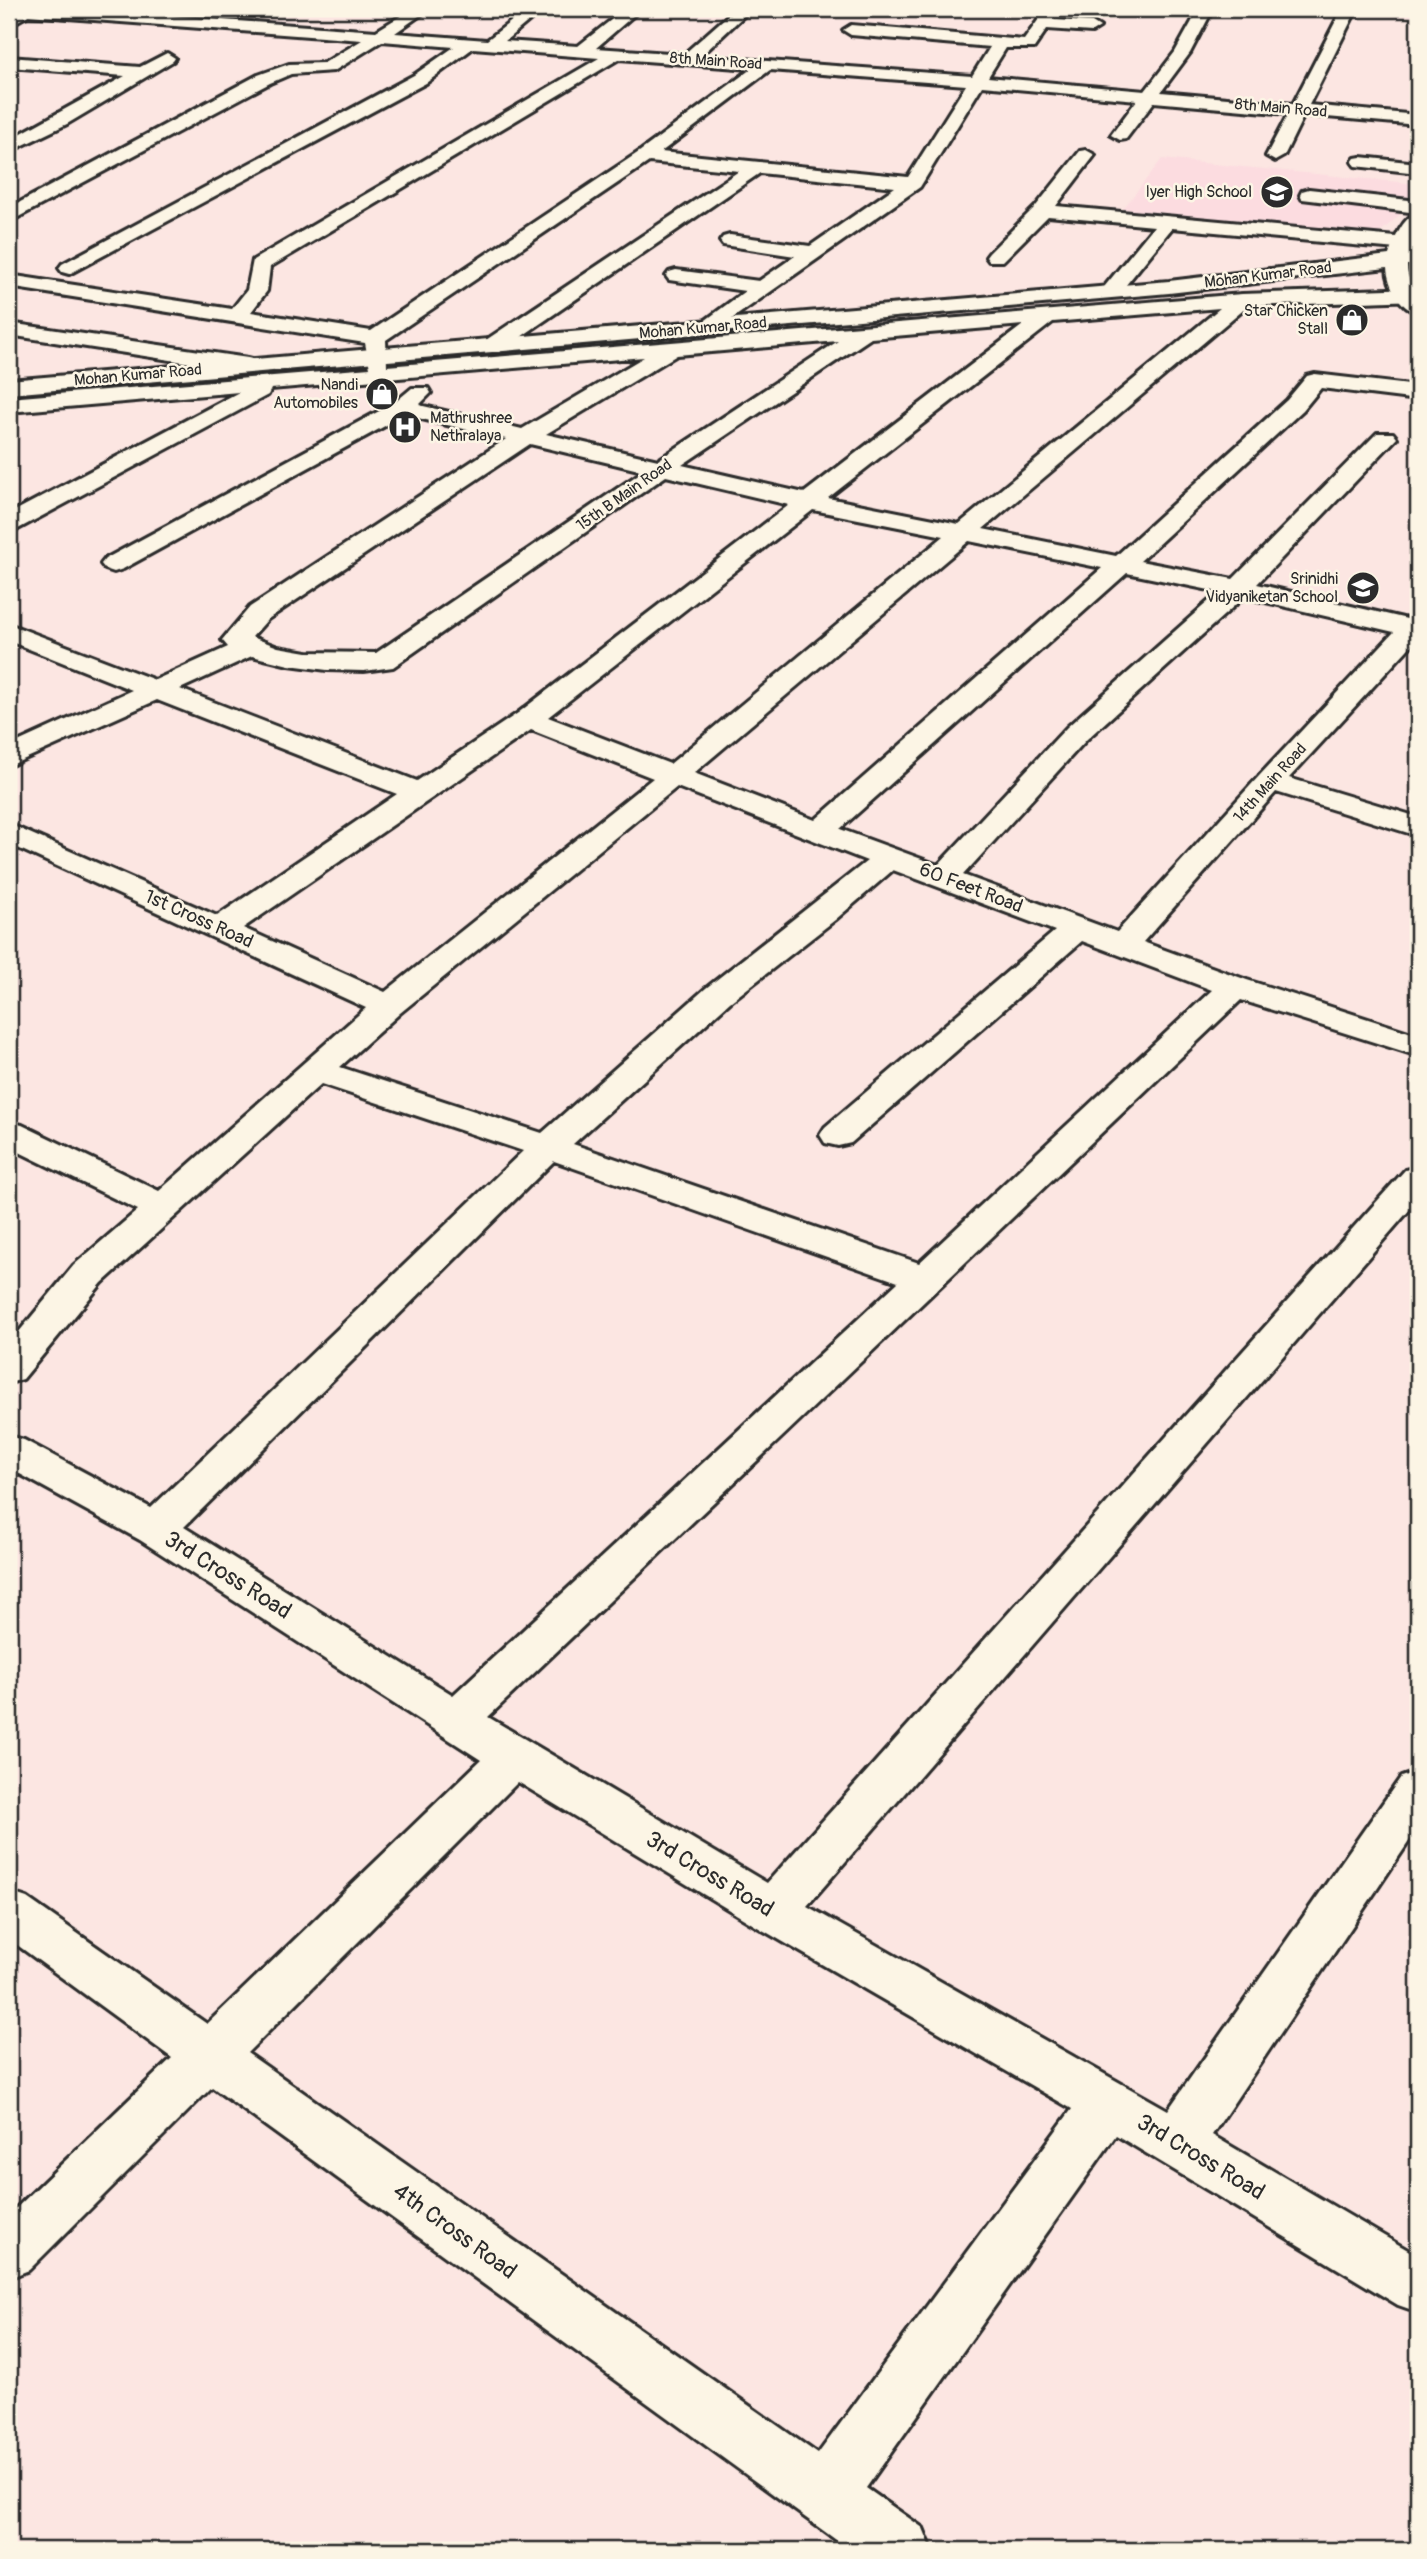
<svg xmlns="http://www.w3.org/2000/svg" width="1427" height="2559" font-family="Pangolin,sans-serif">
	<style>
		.built { fill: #fcdce0 }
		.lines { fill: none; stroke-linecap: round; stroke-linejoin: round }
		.street-casing { stroke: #2b2b2b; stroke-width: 6 }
		.secondary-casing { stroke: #2b2b2b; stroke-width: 6 }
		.street { fill: #fcf5e5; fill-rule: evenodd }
		.secondary { fill: #fcf5e5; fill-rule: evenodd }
		.labels { text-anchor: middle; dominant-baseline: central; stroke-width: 5; stroke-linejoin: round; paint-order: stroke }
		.far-street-label { font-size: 16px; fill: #2b2b2b; stroke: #fcf5e5 }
		.far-poi-label { font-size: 16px; fill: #2b2b2b; stroke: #fcf5e5; text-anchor: end }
		.street-label { font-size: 19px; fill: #2b2b2b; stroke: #fcf5e5 }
		.near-street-label { font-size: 23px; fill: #2b2b2b; stroke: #fcf5e5 }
	</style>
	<rect width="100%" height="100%" fill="#fce6e2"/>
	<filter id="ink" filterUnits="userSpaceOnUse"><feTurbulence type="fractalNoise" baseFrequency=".0143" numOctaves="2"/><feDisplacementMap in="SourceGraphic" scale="14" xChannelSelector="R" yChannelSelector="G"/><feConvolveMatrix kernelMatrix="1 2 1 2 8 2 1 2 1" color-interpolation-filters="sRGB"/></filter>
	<g filter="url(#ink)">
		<path class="built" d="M 1162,159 L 1418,184 L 1418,199 L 1377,235 L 1123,209 Z"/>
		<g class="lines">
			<defs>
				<g id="street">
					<path d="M 9,9 L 72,9 L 376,31 L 412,9 L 429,9 L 395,33 L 487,40 L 527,9 L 543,9 L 505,41 L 578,46 L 625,9 L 641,9 L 596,48 L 684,54 L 735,9 L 751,9 L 701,56 L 972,76 L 990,47 L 851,35 L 843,30 L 851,25 L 1024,40 L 1046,9 L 1061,9 L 1054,20 L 1092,22 L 1100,27 L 1092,32 L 1047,29 L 1034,48 L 1006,48 L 988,77 L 1145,91 L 1175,52 L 1199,9 L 1213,9 L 1190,53 L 1161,92 L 1293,104 L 1342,9 L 1357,9 L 1309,105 L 1418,115 L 1418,125 L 1304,115 L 1284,156 L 1275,161 L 1266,156 L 1288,114 L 1154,102 L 1126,139 L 1120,140 L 1111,135 L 1137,100 L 982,86 L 920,187 L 713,332 L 699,332 L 695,328 L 745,291 L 669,280 L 666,276 L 669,272 L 676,270 L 759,281 L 795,256 L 723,245 L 720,241 L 723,237 L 730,235 L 810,246 L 895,187 L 760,173 L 499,352 L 483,352 L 480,347 L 483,342 L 739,171 L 649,162 L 386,340 L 387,366 L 1242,294 L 1418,288 L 1418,300 L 1247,306 L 983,529 L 1116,556 L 1287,400 L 1307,376 L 1315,374 L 1418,386 L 1418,400 L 1321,388 L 1303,410 L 1140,561 L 1233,579 L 1377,433 L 1393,433 L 1397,438 L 1257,584 L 1407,619 L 1418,615 L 1418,638 L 1289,778 L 1418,817 L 1418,836 L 1276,792 L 1143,942 L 1247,980 L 1418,1035 L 1418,1056 L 1241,1000 L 488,1717 L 767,1883 L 1405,1170 L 1418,1167 L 1418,1200 L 807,1906 L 1168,2110 L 1401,1777 L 1418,1771 L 1418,1828 L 1212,2135 L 1418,2256 L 1418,2312 L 1398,2305 L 1116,2135 L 866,2488 L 923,2528 L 932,2550 L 850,2550 L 212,2087 L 29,2270 L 9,2278 L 9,2215 L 172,2058 L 9,1939 L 9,1892 L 27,1898 L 207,2024 L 481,1760 L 140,1540 L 9,1468 L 9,1436 L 24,1440 L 151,1508 L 523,1151 L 321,1084 L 102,1283 L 23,1379 L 9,1383 L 9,1344 L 74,1265 L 138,1210 L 9,1147 L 9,1122 L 22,1125 L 159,1191 L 366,1008 L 9,844 L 9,824 L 217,916 L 397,794 L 157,700 L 9,766 L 9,746 L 132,690 L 9,641 L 9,624 L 155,680 L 228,647 L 222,640 L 250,607 L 506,439 L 405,415 L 123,569 L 114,572 L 105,569 L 101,564 L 105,559 L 394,403 L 412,388 L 428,388 L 431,393 L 419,405 L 522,429 L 644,357 L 271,389 L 268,395 L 18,529 L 9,531 L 9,514 L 239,392 L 9,412 L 9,398 L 370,368 L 365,343 L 9,287 L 9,275 L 232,309 L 247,290 L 253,260 L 599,58 L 473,48 L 426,83 L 69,274 L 62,272 L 59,268 L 62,264 L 414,75 L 454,47 L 382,41 L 334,71 L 291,74 L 270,83 L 9,222 L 9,208 L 258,75 L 289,64 L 324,63 L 362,40 L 14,14 L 9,12 ZM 619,59 L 751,69 L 639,152 L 371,331 L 251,312 L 267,291 L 270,267 ZM 770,70 L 966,85 L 908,177 L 661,152 ZM 1220,308 L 959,524 L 828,498 L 1053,322 ZM 1023,325 L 804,493 L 682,465 L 871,338 ZM 838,341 L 658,460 L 546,434 L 677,355 ZM 530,444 L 643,471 L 376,653 L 307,652 L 278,647 L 252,637 L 268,619 ZM 666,476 L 789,505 L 518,713 L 417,781 L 180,689 L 252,656 L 289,665 L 327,670 L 364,671 L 393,667 ZM 813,510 L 944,536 L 670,764 L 548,717 ZM 969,541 L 1102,568 L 815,820 L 694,773 ZM 1127,573 L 1219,592 L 1067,727 L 938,865 L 840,829 ZM 1244,597 L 1394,632 L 1260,775 L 1117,932 L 963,875 L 1087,739 ZM 531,730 L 653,778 L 385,992 L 243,928 ZM 677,787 L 867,861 L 706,988 L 542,1133 L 340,1067 L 400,1013 ZM 893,870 L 1055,931 L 825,1127 L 820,1135 L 825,1143 L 838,1146 L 851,1143 L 1082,941 L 1212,990 L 919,1263 L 573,1144 L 730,1002 L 835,920 ZM 554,1161 L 898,1282 L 453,1695 L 184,1527 ZM 518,1782 L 754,1925 L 1072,2109 L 818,2454 L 247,2053 Z"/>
					<path d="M 167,53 L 175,58 L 173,61 L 67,124 L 9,152 L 9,140 L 125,76 L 9,67 L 9,57 L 140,67 Z"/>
					<path d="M 1086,150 L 1095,155 L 1056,206 L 1418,239 L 1418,251 L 1172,228 L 1117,296 L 1103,296 L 1100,292 L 1154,226 L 1048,216 L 1003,261 L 989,261 L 986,257 L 989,253 L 1036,206 L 1080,151 Z"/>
					<path d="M 1361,157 L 1418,163 L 1418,173 L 1355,166 L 1352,162 L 1355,158 Z"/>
					<path d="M 1309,189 L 1418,201 L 1418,213 L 1302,199 L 1300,195 L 1302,191 Z"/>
					<path d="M 9,323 L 248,358 L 256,360 L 259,365 L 256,370 L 248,372 L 9,335 Z"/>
				</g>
				<g id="secondary">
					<path d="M 20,9 L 39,9 L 9,26 L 9,15 Z"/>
					<path d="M 1418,213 L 1418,233 L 1410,253 L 1418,252 L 1418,264 L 1407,265 C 1407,286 1419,291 1418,313 C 1400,309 1388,285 1387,268 L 1169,293 L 9,394 L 9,380 L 1169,281 L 1389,255 C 1394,241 1402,217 1418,213 Z"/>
				</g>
			</defs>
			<use href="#street" class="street-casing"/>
			<use href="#secondary" class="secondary-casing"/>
			<use href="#street" class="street"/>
			<use href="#secondary" class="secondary"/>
		</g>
	</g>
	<defs>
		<symbol id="school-disc" viewBox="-11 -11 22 22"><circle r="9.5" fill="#2b2b2b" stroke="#fcf5e5"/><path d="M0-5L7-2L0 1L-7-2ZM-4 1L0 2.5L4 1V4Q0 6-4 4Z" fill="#fff"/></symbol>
		<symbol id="shop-disc" viewBox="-11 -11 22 22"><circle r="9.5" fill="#2b2b2b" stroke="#fcf5e5"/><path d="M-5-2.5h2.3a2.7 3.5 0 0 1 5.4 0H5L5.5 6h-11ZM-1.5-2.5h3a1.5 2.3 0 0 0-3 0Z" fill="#fff"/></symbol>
		<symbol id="hospital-disc" viewBox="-11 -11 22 22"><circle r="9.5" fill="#2b2b2b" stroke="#fcf5e5"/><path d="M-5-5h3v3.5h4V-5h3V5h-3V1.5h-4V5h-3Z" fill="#fff"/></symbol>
	</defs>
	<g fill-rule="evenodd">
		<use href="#school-disc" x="1258" y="173" width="38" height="38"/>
		<use href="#shop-disc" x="1333" y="301" width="38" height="38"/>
		<use href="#shop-disc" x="363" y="375" width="38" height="38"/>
		<use href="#hospital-disc" x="386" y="408" width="38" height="38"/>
		<use href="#school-disc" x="1344" y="569" width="38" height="38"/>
	</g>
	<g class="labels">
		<g class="far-street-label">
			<text transform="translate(716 61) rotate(4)">8th Main Road</text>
			<text transform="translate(1281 108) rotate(5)">8th Main Road</text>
			<text transform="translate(1268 275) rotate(-7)">Mohan Kumar Road</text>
			<text transform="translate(703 328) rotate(-5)">Mohan Kumar Road</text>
			<text transform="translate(138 375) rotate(-5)">Mohan Kumar Road</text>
			<text transform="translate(624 495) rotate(-35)">15th B Main Road</text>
			<text transform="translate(1270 783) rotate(-48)">14th Main Road</text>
		</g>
		<g class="far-poi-label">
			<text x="1252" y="192">Iyer High School</text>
			<text x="1328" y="311">Star Chicken<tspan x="1328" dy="18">Stall</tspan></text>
			<text x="358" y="385">Nandi<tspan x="358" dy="18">Automobiles</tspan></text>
			<text x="430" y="418" text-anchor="start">Mathrushree<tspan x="430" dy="18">Nethralaya</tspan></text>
			<text x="1338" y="579">Srinidhi<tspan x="1338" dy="18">Vidyaniketan School</tspan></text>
		</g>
		<g class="street-label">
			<text transform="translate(971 888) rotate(21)">60 Feet Road</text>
			<text transform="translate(199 919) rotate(24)">1st Cross Road</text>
		</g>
		<g class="near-street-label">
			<text transform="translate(228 1575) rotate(32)">3rd Cross Road</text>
			<text transform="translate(710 1874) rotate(31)">3rd Cross Road</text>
			<text transform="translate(1201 2157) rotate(31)">3rd Cross Road</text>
			<text transform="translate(455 2231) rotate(36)">4th Cross Road</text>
		</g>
	</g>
	<rect width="1427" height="2559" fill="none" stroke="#fcf5e5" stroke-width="35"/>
	<rect x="18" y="18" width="1392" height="2524" fill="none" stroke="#2b2b2b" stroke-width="2.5" filter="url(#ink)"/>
</svg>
